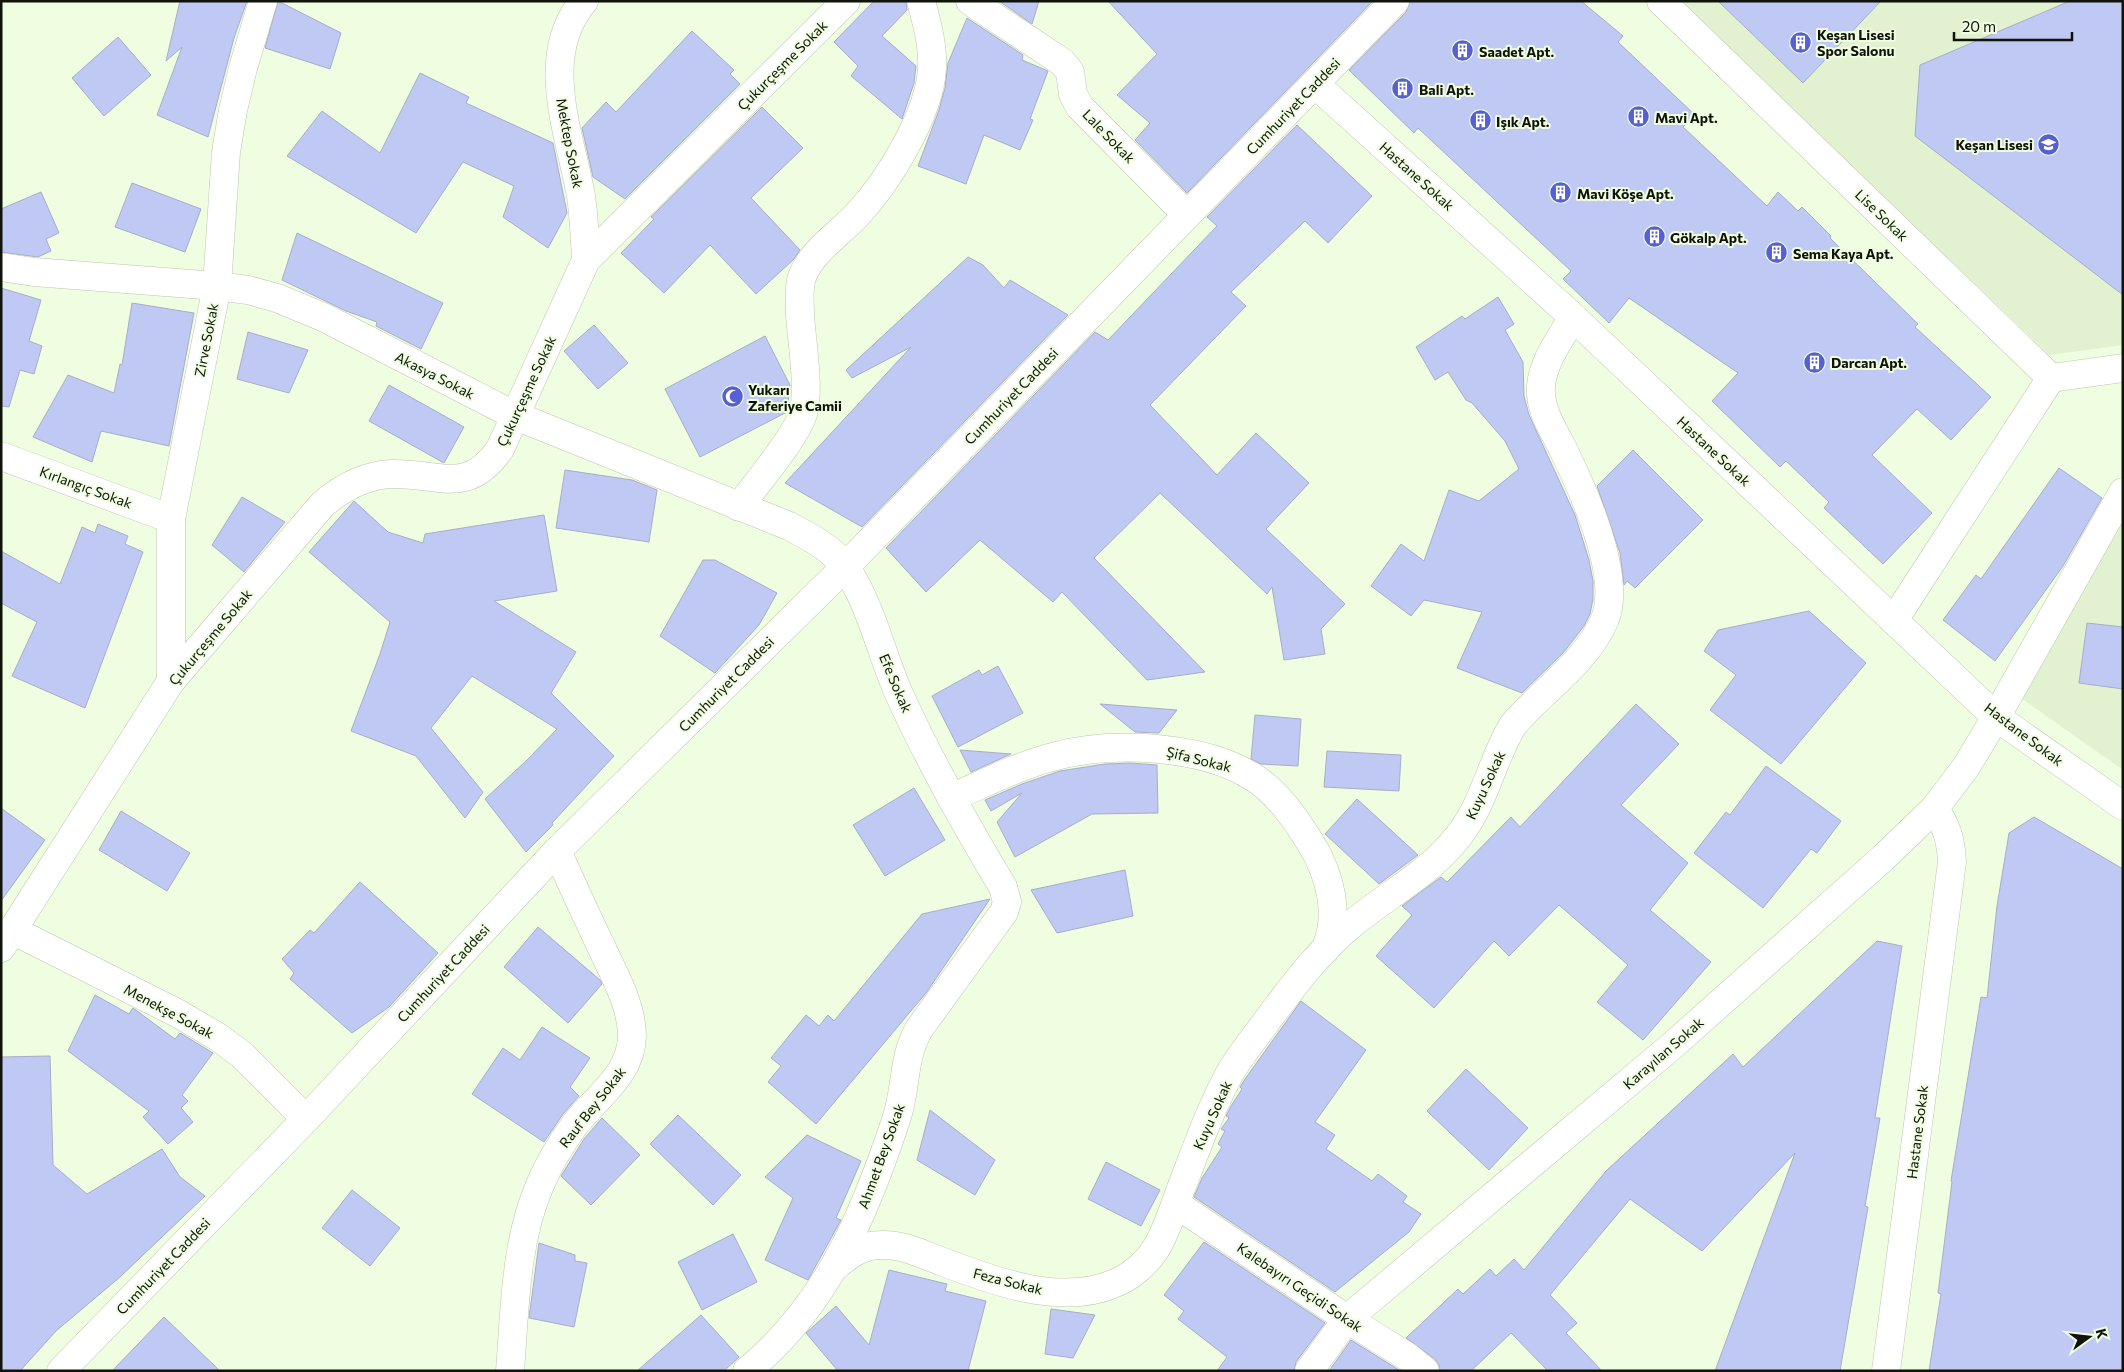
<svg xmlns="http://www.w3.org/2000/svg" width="2124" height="1372" font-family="Commissioner,sans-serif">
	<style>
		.built { fill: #e2f2d0 }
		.building { fill: #c0c9f3; stroke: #a7adc9 }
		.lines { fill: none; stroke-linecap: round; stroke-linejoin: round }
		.street-casing { stroke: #bbc8ad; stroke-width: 29 }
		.secondary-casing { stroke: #bbc8ad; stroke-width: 29 }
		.street { stroke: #fff; stroke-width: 28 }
		.secondary { stroke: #fff; stroke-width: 28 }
		.labels { text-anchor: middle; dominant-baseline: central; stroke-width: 4; stroke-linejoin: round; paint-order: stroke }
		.poi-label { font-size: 14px; font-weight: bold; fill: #0f130a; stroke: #effde1; text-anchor: start }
		.street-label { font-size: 14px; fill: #0f130a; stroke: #effde1 }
	</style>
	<rect width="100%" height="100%" fill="#effde1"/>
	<g class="built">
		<path d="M 1680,1 L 2123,1 L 2123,345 L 2049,355 Z"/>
		<path d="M 2123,518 L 2123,770 L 2021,698 Z"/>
	</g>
	<g class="building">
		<path d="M 180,1 L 247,1 L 234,38 L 208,137 L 157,115 L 182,47 L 166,61 Z"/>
		<path d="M 278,1 L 341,33 L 330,69 L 265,48 Z"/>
		<path d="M 874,1 L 906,1 L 907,10 L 882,36 L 916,66 L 914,83 L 902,119 L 851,76 L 858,66 L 834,42 Z"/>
		<path d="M 999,1 L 1039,1 L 1032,24 Z"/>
		<path d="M 1108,1 L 1373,1 L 1187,193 L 1135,140 L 1150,123 L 1117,95 L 1157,54 Z"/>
		<path d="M 1410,1 L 1581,1 L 1623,36 L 1618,42 L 1695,115 L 1683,127 L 1767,206 L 1778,192 L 1798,211 L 1802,207 L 1831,236 L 1830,238 L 1918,324 L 1915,327 L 1991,397 L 1951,440 L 1917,409 L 1872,455 L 1932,513 L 1883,564 L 1824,508 L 1829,502 L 1786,461 L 1780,467 L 1712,401 L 1738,373 L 1629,298 L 1609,323 L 1563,279 L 1571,271 L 1418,128 L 1414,133 L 1349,70 L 1406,12 Z"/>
		<path d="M 1718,1 L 1881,1 L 1803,83 Z"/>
		<path d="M 2070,1 L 2123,1 L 2123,295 L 1915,136 L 1920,65 Z"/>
		<path d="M 967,18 L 1023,55 L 1022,60 L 1048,71 L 1030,119 L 1033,120 L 1020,150 L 984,135 L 966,184 L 918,166 L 939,110 L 945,88 L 948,63 Z"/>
		<path d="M 692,31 L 734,70 L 730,74 L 740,84 L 625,199 L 593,177 L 582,128 L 606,102 L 616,112 Z"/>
		<path d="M 118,37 L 151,75 L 104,116 L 72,78 Z"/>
		<path d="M 420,73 L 469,97 L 466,103 L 553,143 L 567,213 L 548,248 L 503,217 L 514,186 L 463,162 L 416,233 L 287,156 L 322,111 L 380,153 Z"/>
		<path d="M 762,107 L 803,148 L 751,198 L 800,250 L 793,260 L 756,294 L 710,245 L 664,293 L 621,253 L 654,219 L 651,217 Z"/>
		<path d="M 1297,125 L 1372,196 L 1328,243 L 1305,221 L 1231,292 L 1246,306 L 1150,405 L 1217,475 L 1256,433 L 1309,483 L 1266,529 L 1345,604 L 1321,629 L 1325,654 L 1284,660 L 1272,587 L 1267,594 L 1160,493 L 1094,558 L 1205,672 L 1147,680 L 1062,592 L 1053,602 L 980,540 L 926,592 L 886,548 L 1095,332 L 1108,340 L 1217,226 L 1207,217 Z"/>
		<path d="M 132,183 L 201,209 L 185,252 L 115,227 Z"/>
		<path d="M 41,192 L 59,233 L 46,239 L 51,251 L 38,257 L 1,252 L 1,209 Z"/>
		<path d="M 297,233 L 443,303 L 421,349 L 376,326 L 377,322 L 346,311 L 282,280 Z"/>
		<path d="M 968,257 L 983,265 L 1004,288 L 1010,280 L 1068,315 L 862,527 L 785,483 L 911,347 L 852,378 L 846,370 Z"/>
		<path d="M 1,288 L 41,300 L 29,341 L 42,346 L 34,374 L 20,370 L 9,407 L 1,406 Z"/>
		<path d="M 1498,297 L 1514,324 L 1505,330 L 1523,362 L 1524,396 L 1529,415 L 1575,515 L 1589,560 L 1593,581 L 1593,599 L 1590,614 L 1584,626 L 1564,652 L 1522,693 L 1457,668 L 1482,612 L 1424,600 L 1411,616 L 1371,586 L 1401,544 L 1424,561 L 1449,490 L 1479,501 L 1519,469 L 1505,441 L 1472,403 L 1466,400 L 1448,372 L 1435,380 L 1416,347 L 1462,316 L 1465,319 Z"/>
		<path d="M 132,303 L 194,313 L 169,446 L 101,431 L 92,462 L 33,437 L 68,375 L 114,393 L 120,364 L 122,365 Z"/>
		<path d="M 594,325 L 628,363 L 598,389 L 564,351 Z"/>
		<path d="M 248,332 L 308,350 L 289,393 L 237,379 Z"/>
		<path d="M 765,336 L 790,385 L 787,412 L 700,457 L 665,389 Z"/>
		<path d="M 389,385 L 464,427 L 444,463 L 369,421 Z"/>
		<path d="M 1633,450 L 1703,520 L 1635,588 L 1627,581 L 1624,585 L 1620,553 L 1597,486 Z"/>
		<path d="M 2059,468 L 2102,498 L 2063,566 L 1995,661 L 1943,620 L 1976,575 L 1981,579 Z"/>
		<path d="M 565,470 L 632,480 L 657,490 L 649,542 L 556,528 Z"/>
		<path d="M 242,497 L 285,522 L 244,572 L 212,545 Z"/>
		<path d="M 354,501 L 388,532 L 423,543 L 425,534 L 544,515 L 557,591 L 494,601 L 576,652 L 551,693 L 614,756 L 552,823 L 553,825 L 526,852 L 485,799 L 527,760 L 557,729 L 472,676 L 431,728 L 483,792 L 465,818 L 416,756 L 351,731 L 380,654 L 390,622 L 309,552 Z"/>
		<path d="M 98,524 L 128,536 L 125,544 L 143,552 L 85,708 L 12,676 L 37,622 L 1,603 L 1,551 L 60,584 L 82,527 L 95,533 Z"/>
		<path d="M 703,560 L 715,560 L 777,593 L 759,625 L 715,673 L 660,636 Z"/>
		<path d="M 1809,611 L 1866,663 L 1781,764 L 1710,710 L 1736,675 L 1704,651 L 1718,630 Z"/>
		<path d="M 2087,623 L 2123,627 L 2123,689 L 2079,683 Z"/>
		<path d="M 998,666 L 1023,713 L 958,747 L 932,696 L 979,670 L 982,675 Z"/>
		<path d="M 1100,704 L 1177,710 L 1159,733 L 1135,732 Z"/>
		<path d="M 1636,704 L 1679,744 L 1621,805 L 1688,863 L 1650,910 L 1711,962 L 1643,1040 L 1597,1002 L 1628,965 L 1559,905 L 1509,956 L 1494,941 L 1434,1008 L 1376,956 L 1412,915 L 1402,906 L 1441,877 L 1447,882 L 1511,817 L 1520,827 Z"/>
		<path d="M 1255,715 L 1301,719 L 1298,766 L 1261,764 L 1251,759 Z"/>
		<path d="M 960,750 L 1011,754 L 971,772 Z"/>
		<path d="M 1327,751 L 1401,755 L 1399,791 L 1324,787 Z"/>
		<path d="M 1130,763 L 1157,765 L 1158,813 L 1092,814 L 1015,857 L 997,822 L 1022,793 L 991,811 L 985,800 L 1022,784 L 1060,771 L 1105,764 Z"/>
		<path d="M 1766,766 L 1841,821 L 1817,853 L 1811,849 L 1763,908 L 1694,853 L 1726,812 L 1730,815 Z"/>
		<path d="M 914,788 L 945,840 L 885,876 L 853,825 Z"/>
		<path d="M 1357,799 L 1418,855 L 1379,884 L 1325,834 Z"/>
		<path d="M 1,808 L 45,840 L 1,901 Z"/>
		<path d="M 121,811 L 190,853 L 167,891 L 99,850 Z"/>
		<path d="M 2034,817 L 2123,869 L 2123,1371 L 1929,1371 L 1941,1294 L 1938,1293 L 1952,1182 L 1951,1181 L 1981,997 L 1987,998 L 1997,906 L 2009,833 Z"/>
		<path d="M 1125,870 L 1133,916 L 1057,933 L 1031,890 Z"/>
		<path d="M 360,882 L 438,953 L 389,1007 L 352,1033 L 290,979 L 294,973 L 282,959 L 310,930 L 314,933 Z"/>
		<path d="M 990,899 L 926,993 L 816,1124 L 768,1082 L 781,1066 L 771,1058 L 806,1015 L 819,1026 L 828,1015 L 834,1021 L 922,914 Z"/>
		<path d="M 538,927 L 600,980 L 602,984 L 568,1023 L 504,967 Z"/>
		<path d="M 1877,941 L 1902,946 L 1875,1118 L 1880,1118 L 1865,1206 L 1868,1207 L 1840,1371 L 1715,1371 L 1795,1153 L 1702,1251 L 1630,1199 L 1550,1295 L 1577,1323 L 1566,1333 L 1602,1371 L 1548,1371 L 1511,1333 L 1471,1371 L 1440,1371 L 1439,1365 L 1435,1359 L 1406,1338 L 1458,1289 L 1463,1294 L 1490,1269 L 1496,1276 L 1514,1259 L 1524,1270 L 1606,1171 L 1733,1054 L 1743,1067 Z"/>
		<path d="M 95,995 L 129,1014 L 133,1008 L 175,1039 L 180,1033 L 213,1053 L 182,1095 L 188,1101 L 181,1108 L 193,1122 L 168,1144 L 143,1117 L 149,1111 L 68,1051 Z"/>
		<path d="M 1301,1001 L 1366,1050 L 1315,1122 L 1335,1135 L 1326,1149 L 1372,1181 L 1378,1174 L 1407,1196 L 1403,1202 L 1421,1214 L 1409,1232 L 1335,1292 L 1194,1197 L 1202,1178 L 1222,1147 L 1218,1144 L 1225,1131 L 1221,1129 L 1229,1118 L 1226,1116 L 1231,1106 L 1242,1089 L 1240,1087 L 1245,1079 Z"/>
		<path d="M 542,1027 L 590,1058 L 570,1087 L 579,1096 L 563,1114 L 544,1142 L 472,1094 L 503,1048 L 520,1060 Z"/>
		<path d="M 50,1056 L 53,1165 L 87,1194 L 162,1149 L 180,1177 L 205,1196 L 120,1277 L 56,1331 L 20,1371 L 1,1371 L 1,1057 Z"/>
		<path d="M 1466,1069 L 1528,1128 L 1489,1170 L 1427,1111 Z"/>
		<path d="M 930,1110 L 995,1160 L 975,1195 L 917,1160 Z"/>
		<path d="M 678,1115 L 741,1175 L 713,1205 L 650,1144 Z"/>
		<path d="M 602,1118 L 640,1155 L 591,1205 L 561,1176 L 584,1139 Z"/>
		<path d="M 807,1135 L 861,1161 L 836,1218 L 841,1220 L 808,1280 L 765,1260 L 793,1198 L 765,1177 Z"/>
		<path d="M 1106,1162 L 1160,1190 L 1141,1226 L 1088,1199 Z"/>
		<path d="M 352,1190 L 400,1228 L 370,1266 L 322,1228 Z"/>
		<path d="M 733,1234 L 757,1282 L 702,1310 L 678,1262 Z"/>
		<path d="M 1204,1242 L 1325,1323 L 1296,1362 L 1294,1371 L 1217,1371 L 1227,1357 L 1178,1319 L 1184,1311 L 1164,1295 Z"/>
		<path d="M 539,1243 L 575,1255 L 575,1261 L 587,1263 L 574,1327 L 529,1318 Z"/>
		<path d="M 889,1270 L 947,1284 L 945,1291 L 986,1301 L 968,1371 L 838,1371 L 806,1333 L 836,1306 L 869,1345 Z"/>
		<path d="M 1051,1309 L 1095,1315 L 1073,1358 L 1045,1354 Z"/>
		<path d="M 701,1315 L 739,1357 L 724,1371 L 637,1371 Z"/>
		<path d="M 164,1317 L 220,1371 L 112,1371 Z"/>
		<path d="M 1351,1340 L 1399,1370 L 1400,1371 L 1329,1371 Z"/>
	</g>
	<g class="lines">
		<defs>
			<g id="street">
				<path d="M 584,1 C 537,56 570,134 581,196 C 584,217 585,239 586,260"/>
				<path d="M 970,1 L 1062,62 L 1070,72 L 1073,94 L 1080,107 L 1187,215"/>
				<path d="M 1661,1 L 2051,378 L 2123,368"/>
				<path d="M 1315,84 L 1573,317 L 1996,717 L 2123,806"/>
				<path d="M 1,267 L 34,272 L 217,286 L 248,290 L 277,298 L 323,317 L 516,416 L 789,526 C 810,537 832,548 846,568 C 871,605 881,653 899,694 C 929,760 965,824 1003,887 L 1007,902 L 1004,912 L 919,1029 C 902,1059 907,1088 896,1120 C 864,1216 827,1305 747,1371"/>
				<path d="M 1,456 L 171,519"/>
				<path d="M 739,507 C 755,485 800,433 804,410 C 809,383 802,343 800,315 C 800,303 798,289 802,277 C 811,252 839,234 857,215 C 888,182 930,114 932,68 C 933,45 927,23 921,1"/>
				<path d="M 1894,620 L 2051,378"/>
				<path d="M 171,681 L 171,519 L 217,286 L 226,152 L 233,110 L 243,68 L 263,1"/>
				<path d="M 951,798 C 985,783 1020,765 1056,756 C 1113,741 1202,745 1253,777 C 1277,792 1295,818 1310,842 C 1330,874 1341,915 1325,950"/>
				<path d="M 12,930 L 177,1013 L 218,1037 L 242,1055 L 306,1119"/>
				<path d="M 1,948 L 171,681 L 323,504 C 343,487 365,475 392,474 C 440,473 467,496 500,449 L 586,260 L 846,1"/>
				<path d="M 1176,1204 L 1347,1319 L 1408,1357 L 1425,1371"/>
				<path d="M 837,1265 C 850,1254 863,1245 881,1245 C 903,1244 924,1255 943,1262 C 993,1281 1060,1306 1113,1284 C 1129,1278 1145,1265 1155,1250 C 1166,1233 1173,1210 1180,1191 C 1196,1150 1210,1109 1231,1071 C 1242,1053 1256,1036 1269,1018 C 1293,986 1319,951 1351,925 C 1384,897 1423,877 1452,844 C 1485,807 1489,765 1513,725 C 1543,690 1587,662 1605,619 C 1622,575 1583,490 1563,449 C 1553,429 1539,409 1541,386 C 1543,361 1561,338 1573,317"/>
				<path d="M 510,1371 C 515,1309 515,1242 540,1185 C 549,1163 562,1142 576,1123 C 597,1097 632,1073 632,1036 C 632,1004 613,973 600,944 C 585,913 571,882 557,851"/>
				<path d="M 1309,1371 L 1347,1319 L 1673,1045 L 1883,858 L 1934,809 L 1966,767 L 1996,717 L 2123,492"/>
				<path d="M 1886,1371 L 1952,862 C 1951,841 1947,825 1934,809"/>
			</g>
			<path id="secondary" d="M 61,1371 L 306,1119 L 557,851 L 845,567 L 1395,1"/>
		</defs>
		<use href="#street" class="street-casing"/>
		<use href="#secondary" class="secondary-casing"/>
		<use href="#street" class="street"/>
		<use href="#secondary" class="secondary"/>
	</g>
	<defs>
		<symbol id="building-disc" viewBox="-11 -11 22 22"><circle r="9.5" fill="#565fd6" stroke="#effde1"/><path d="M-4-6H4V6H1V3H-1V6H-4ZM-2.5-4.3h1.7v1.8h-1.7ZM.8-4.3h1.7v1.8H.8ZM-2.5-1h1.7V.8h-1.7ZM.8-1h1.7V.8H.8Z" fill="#fff"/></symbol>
		<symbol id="school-disc" viewBox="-11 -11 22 22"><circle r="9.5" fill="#565fd6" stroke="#effde1"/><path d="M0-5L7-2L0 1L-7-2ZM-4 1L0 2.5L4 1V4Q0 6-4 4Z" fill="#fff"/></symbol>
		<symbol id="mosque-disc" viewBox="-11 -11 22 22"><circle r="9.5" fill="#565fd6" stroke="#effde1"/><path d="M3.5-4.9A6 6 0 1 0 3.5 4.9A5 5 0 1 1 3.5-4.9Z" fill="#fff"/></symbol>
	</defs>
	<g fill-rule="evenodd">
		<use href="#building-disc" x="1788" y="30" width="25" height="25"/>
		<use href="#building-disc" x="1450" y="38" width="25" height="25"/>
		<use href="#building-disc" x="1390" y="76" width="25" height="25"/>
		<use href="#building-disc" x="1626" y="104" width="25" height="25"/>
		<use href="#building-disc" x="1468" y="108" width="25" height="25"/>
		<use href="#school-disc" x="2036" y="132" width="25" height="25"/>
		<use href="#building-disc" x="1548" y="180" width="25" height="25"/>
		<use href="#building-disc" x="1642" y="224" width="25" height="25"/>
		<use href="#building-disc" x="1764" y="240" width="25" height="25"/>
		<use href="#building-disc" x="1802" y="350" width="25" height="25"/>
		<use href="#mosque-disc" x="720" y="384" width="25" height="25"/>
	</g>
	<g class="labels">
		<g class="poi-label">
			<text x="1817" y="34">Keşan Lisesi<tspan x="1817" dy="16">Spor Salonu</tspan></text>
			<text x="1479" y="51">Saadet Apt.</text>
			<text x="1419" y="89">Bali Apt.</text>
			<text x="1655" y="117">Mavi Apt.</text>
			<text x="1496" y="121">Işık Apt.</text>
			<text x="2033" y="144" text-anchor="end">Keşan Lisesi</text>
			<text x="1577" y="193">Mavi Köşe Apt.</text>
			<text x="1670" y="237">Gökalp Apt.</text>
			<text x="1793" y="253">Sema Kaya Apt.</text>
			<text x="1831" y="362">Darcan Apt.</text>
			<text x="748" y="389">Yukarı<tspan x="748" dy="16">Zaferiye Camii</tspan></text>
		</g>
		<g class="street-label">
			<text transform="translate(782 65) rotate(-45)">Çukurçeşme Sokak</text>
			<text transform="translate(1293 106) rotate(-46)">Cumhuriyet Caddesi</text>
			<text transform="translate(1109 136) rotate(46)">Lale Sokak</text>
			<text transform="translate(570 143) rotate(79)">Mektep Sokak</text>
			<text transform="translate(1417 176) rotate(42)">Hastane Sokak</text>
			<text transform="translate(1882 215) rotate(44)">Lise Sokak</text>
			<text transform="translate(206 340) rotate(-79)">Zirve Sokak</text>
			<text transform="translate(435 375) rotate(27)">Akasya Sokak</text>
			<text transform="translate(526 391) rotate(-65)">Çukurçeşme Sokak</text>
			<text transform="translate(1011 396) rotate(-46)">Cumhuriyet Caddesi</text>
			<text transform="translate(1714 451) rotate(43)">Hastane Sokak</text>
			<text transform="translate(86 487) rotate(20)">Kırlangıç Sokak</text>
			<text transform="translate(210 637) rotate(-50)">Çukurçeşme Sokak</text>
			<text transform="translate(896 683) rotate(67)">Efe Sokak</text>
			<text transform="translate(726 684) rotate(-45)">Cumhuriyet Caddesi</text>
			<text transform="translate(2024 734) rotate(37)">Hastane Sokak</text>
			<text transform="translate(1199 759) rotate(14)">Şifa Sokak</text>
			<text transform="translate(1485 785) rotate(-65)">Kuyu Sokak</text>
			<text transform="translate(443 973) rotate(-47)">Cumhuriyet Caddesi</text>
			<text transform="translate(169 1011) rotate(28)">Menekşe Sokak</text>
			<text transform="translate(1663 1053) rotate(-41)">Karayılan Sokak</text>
			<text transform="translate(592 1107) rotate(-52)">Rauf Bey Sokak</text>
			<text transform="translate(1212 1115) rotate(-66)">Kuyu Sokak</text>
			<text transform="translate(1917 1132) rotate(-83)">Hastane Sokak</text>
			<text transform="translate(881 1156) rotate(-70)">Ahmet Bey Sokak</text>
			<text transform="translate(163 1266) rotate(-46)">Cumhuriyet Caddesi</text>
			<text transform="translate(1008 1281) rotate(14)">Feza Sokak</text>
			<text transform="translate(1300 1287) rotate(34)">Kalebayırı Geçidi Sokak</text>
		</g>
	</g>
	<rect width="2124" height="1372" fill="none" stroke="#0f130a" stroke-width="5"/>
	<g transform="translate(2089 1337) rotate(75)" stroke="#effde1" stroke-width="4" paint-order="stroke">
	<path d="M0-4L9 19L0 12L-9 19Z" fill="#0f130a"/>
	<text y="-8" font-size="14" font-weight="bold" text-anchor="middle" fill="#0f130a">K</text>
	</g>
	<path d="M1954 32v8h118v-8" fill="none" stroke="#0f130a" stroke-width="2.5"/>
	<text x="1962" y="32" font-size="15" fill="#0f130a" stroke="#effde1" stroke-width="4" paint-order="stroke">20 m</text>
</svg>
